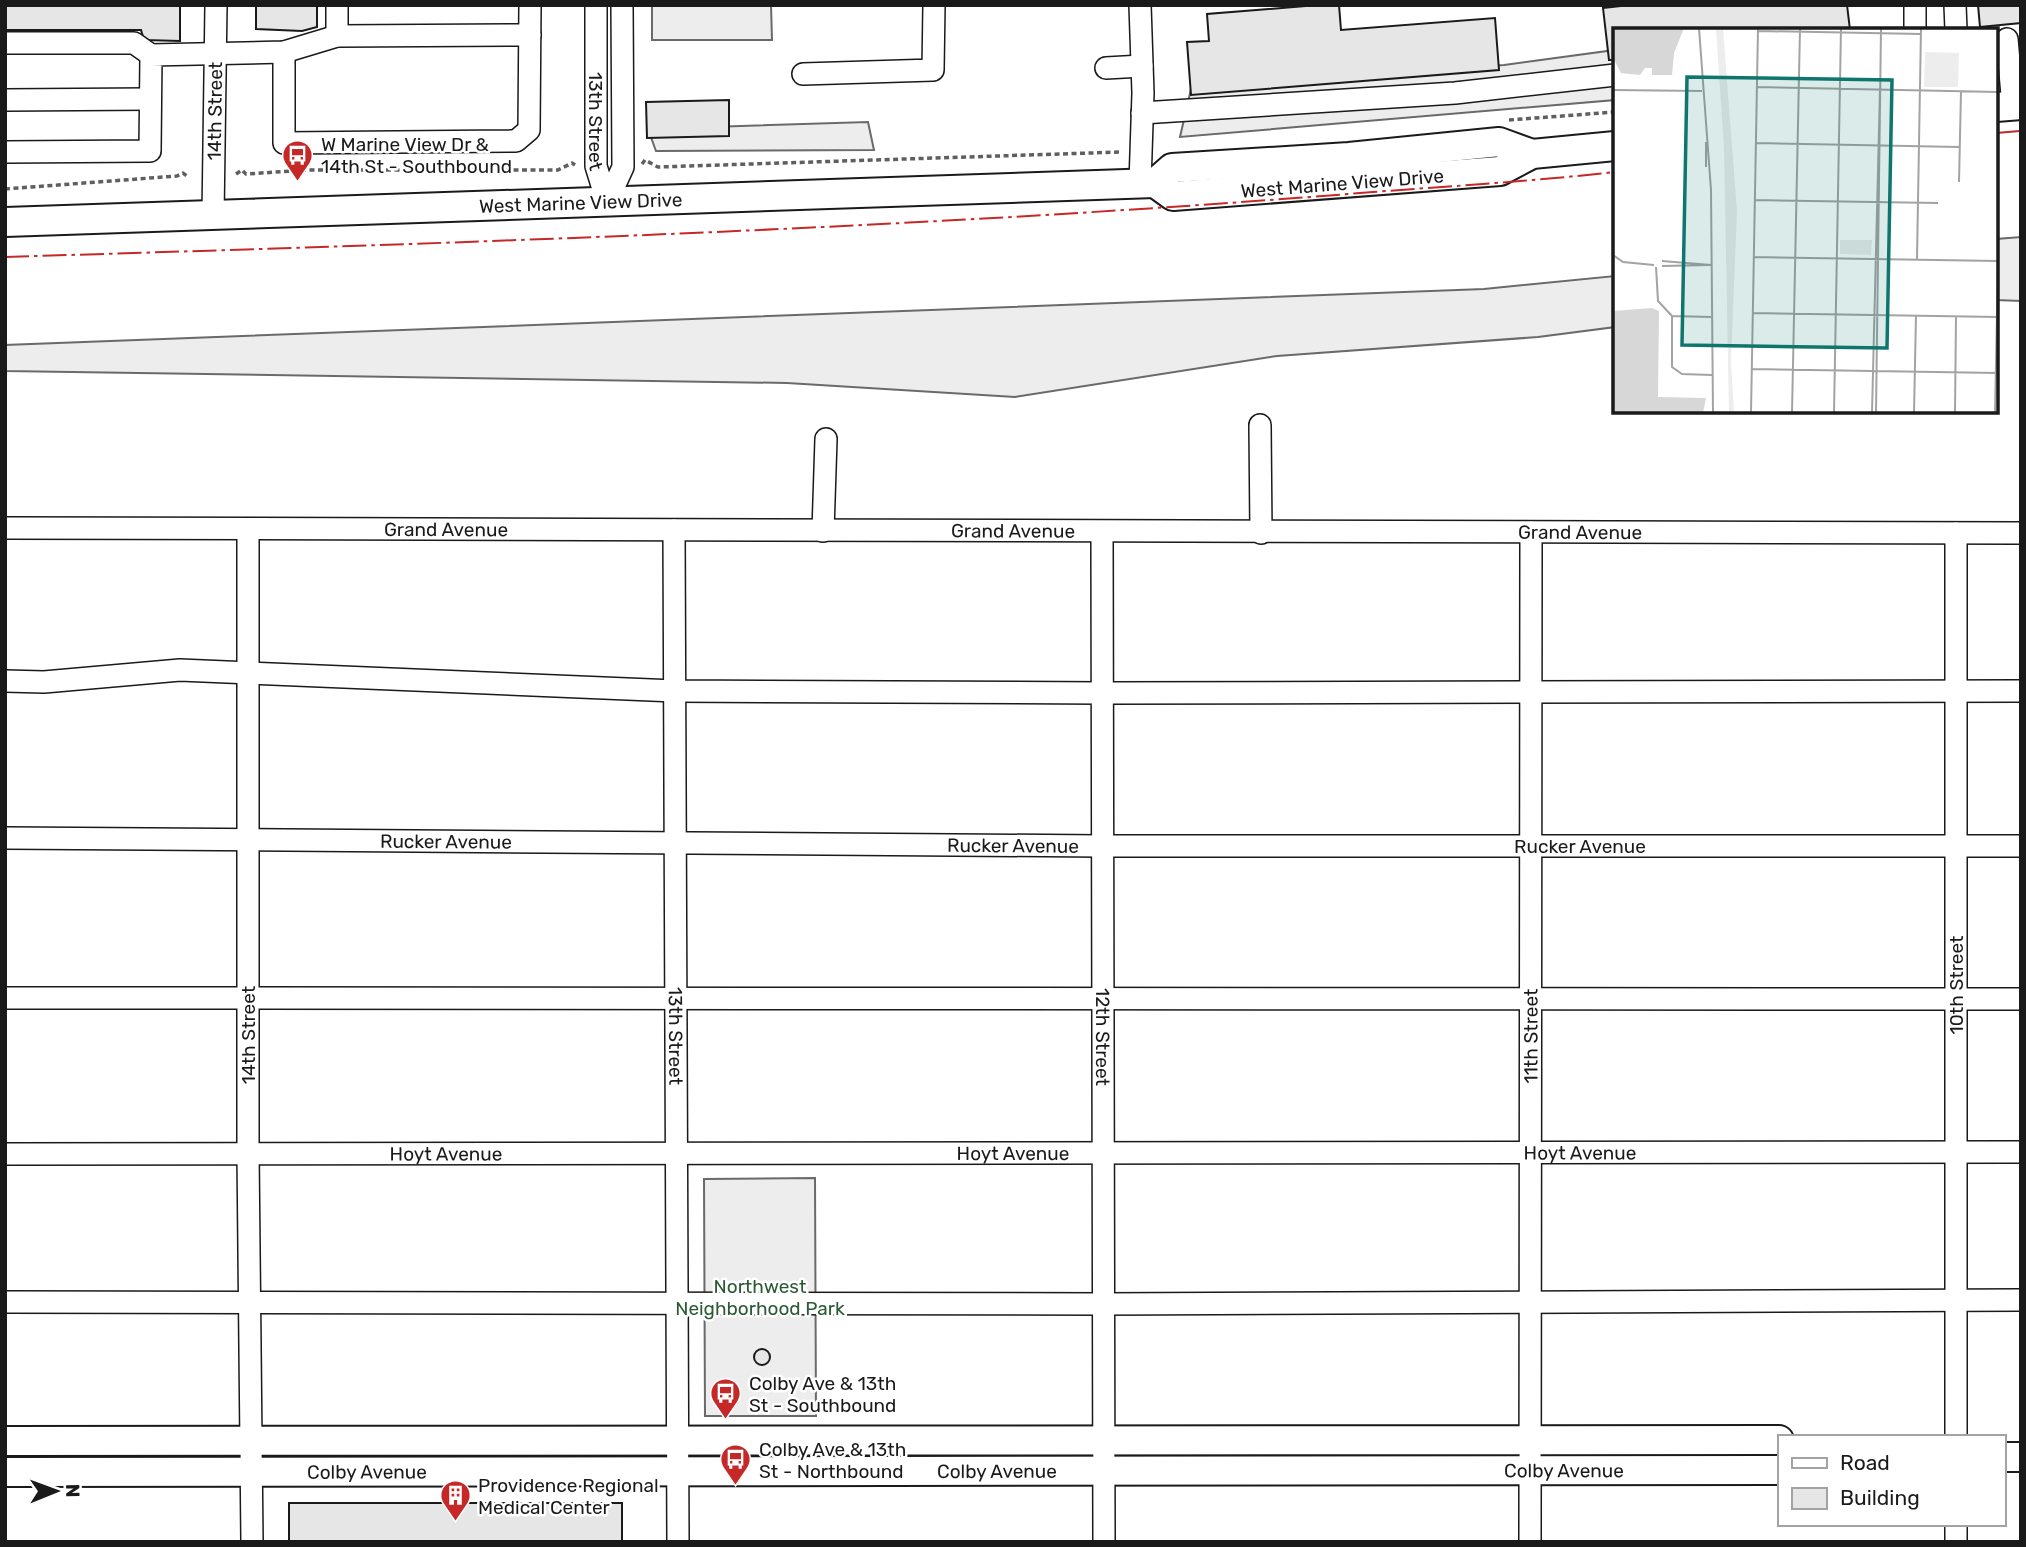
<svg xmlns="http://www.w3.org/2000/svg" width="2026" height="1547" font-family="Rubik,sans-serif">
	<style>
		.built { fill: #ededed; stroke: #6a6a6a; stroke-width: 2 }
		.building { fill: #e6e6e6; stroke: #1a1a1a; stroke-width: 2 }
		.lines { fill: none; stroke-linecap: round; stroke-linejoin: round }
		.minor-casing { stroke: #1a1a1a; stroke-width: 24 }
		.major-casing { stroke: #1a1a1a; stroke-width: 32 }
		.path { stroke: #5f5f5f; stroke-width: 3.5; stroke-dasharray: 5 3.5; stroke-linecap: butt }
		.minor { stroke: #fff; stroke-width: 21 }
		.major { stroke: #fff; stroke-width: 28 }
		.power { stroke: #c62828; stroke-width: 2; stroke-dasharray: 24 5 3.5 5; stroke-linecap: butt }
		.labels { text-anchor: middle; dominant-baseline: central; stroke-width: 5; stroke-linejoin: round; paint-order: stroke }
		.street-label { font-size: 19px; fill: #1a1a1a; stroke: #fff }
		.poi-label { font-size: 19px; fill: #1a1a1a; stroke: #fff; text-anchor: start }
		.park-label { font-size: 19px; fill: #2b5a34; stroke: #fff }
		.inset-road { fill: none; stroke: #a3a3a3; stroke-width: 2 }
		.view { fill: #0f766e; fill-opacity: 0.15; stroke: #0f766e; stroke-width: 3.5 }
		.inset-edge { fill: none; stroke: #1a1a1a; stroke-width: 3.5 }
	</style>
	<rect width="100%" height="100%" fill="#fff"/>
	<g class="built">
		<path d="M 652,5 L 771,5 L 772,40 L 652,40 Z"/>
		<path d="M 1615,50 L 1615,100 L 1180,137 L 1191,89 L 1504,65 Z"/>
		<path d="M 868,122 L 874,150 L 656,151 L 648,129 Z"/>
		<path d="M 2021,237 L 2021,301 L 1996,300 L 1996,239 Z"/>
		<path d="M 1615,276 L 1615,327 L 1538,337 L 1277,356 L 1015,397 L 787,383 L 5,371 L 5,345 L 1484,289 Z"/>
		<path d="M 815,1178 L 816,1416 L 705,1416 L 704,1179 Z"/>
	</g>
	<g class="building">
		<path d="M 5,5 L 180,5 L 180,41 L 144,40 L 141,30 L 5,30 Z"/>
		<path d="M 256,5 L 317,5 L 317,27 L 302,31 L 256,29 Z"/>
		<path d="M 1318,5 L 1339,5 L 1341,30 L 1495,18 L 1499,70 L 1191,95 L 1187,42 L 1209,41 L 1207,14 Z"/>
		<path d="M 1630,5 L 1847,5 L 1850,30 L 1615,30 L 1615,60 L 1609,60 L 1603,8 Z"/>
		<path d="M 1978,5 L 2021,5 L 2021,23 L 1980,27 Z"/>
		<path d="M 729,100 L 729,136 L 647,138 L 646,102 Z"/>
		<circle cx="762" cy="1357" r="8"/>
		<rect x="289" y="1503" width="333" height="39"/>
	</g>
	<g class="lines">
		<defs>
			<g id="minor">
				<path id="s1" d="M 596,5 L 596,166 L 607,202"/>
				<path d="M 1140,5 L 1143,93 L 1140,183"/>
				<path d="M 1915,5 L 1915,30"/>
				<path d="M 1955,5 L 1956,30"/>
				<path d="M 337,36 L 337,5"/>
				<path d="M 2007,39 L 2013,106"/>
				<path d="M 5,43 L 134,43 L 151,55"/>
				<path d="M 284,52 L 284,143 L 516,141 L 529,130 L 530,5"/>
				<path d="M 1106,68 L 1142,66"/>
				<path d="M 803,74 L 933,70 L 934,5"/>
				<path d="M 5,100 L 150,99"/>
				<path d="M 1142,113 L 1455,93 L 1615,75"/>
				<path d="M 5,152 L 150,151 L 151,55 L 284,52 L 337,36 L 530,35"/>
				<path d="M 607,202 L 623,167 L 622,5"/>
				<path id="s2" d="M 213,216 L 216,5"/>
				<path d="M 1260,425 L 1261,533"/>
				<path id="s3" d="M 5,528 L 2021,533"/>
				<path d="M 248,529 L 248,1153 L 252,1542"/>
				<path id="s4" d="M 674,530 L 678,1542"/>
				<path d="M 823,531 L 826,439"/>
				<path id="s5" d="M 1102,533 L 1104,1542"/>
				<path d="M 1956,533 L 1956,1437"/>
				<path d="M 5,681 L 44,682 L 180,670 L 675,691 L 1102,693 L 2021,691"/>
				<path id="s6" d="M 5,838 L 1102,846 L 2021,846"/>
				<path d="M 5,998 L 2021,999"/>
				<path id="s7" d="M 5,1154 L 2021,1152"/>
				<path d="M 5,1302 L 1103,1304 L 2021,1300"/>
				<path id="s8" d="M 1530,1542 L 1531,532"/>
				<path d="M 1956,1542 L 1956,1524"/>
			</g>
			<g id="major">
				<path d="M 1996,107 L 2021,105"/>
				<path id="s9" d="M 1155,183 L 1173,196 L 1500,171 L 1532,154 L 1615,146"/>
				<path id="s10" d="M 5,222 L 1155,183 L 1172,168 L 1349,157 L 1499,142 L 1532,154"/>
				<path d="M 5,1441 L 1779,1440"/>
				<path d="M 2003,1457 L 2021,1457"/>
				<path id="s11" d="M 5,1472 L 1779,1470"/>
			</g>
		</defs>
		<use href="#minor" class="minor-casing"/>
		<use href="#major" class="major-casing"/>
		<g class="path">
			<path d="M 1509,120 L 1615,112"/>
			<path d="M 642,164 L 645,160 L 658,167 L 1121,152"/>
			<path d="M 236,174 L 242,170 L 246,174 L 308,170 L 558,170 L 572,163 L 575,165"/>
			<path d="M 5,189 L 177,176 L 183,173 L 188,177"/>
		</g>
		<use href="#minor" class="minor"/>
		<use href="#major" class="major"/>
		<g class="power">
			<path d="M 1996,133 L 2021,131"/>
			<path d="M 5,257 C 462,243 917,229 1373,192 C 1453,186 1534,181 1615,172"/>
		</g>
	</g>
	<defs>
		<symbol id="bus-pin" viewBox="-11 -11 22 30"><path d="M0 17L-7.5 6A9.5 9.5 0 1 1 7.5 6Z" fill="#c62828" stroke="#fff"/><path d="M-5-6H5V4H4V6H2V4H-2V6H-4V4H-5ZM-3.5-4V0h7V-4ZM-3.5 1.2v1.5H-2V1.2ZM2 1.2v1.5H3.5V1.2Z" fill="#fff"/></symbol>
		<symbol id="building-pin" viewBox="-11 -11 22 30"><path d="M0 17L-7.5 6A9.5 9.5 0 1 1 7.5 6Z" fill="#c62828" stroke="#fff"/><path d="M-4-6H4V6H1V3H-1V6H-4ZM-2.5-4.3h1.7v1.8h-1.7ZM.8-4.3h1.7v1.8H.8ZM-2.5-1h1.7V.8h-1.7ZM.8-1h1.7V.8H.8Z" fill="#fff"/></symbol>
	</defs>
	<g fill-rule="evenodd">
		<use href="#bus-pin" x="280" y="138" width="35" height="47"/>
		<use href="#bus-pin" x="708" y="1376" width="35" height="47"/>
		<use href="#bus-pin" x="718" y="1442" width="35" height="47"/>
		<use href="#building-pin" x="438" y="1478" width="35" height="47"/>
	</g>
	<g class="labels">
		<g class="street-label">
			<text stroke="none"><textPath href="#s2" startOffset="105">14th Street</textPath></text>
			<text stroke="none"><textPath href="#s1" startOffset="116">13th Street</textPath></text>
			<text stroke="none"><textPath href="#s9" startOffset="192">West Marine View Drive</textPath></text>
			<text stroke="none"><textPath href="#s10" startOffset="576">West Marine View Drive</textPath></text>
			<text stroke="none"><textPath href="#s3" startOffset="441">Grand Avenue</textPath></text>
			<text stroke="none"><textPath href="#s3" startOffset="1008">Grand Avenue</textPath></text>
			<text stroke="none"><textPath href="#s3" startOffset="1575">Grand Avenue</textPath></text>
			<text stroke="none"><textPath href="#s6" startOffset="441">Rucker Avenue</textPath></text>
			<text stroke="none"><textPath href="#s6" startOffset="1008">Rucker Avenue</textPath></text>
			<text stroke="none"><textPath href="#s6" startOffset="1575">Rucker Avenue</textPath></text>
			<text transform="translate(1956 985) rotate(-90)">10th Street</text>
			<text transform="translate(248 1035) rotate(-90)">14th Street</text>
			<text stroke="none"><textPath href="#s4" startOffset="506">13th Street</textPath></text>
			<text stroke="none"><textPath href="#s5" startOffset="504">12th Street</textPath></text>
			<text stroke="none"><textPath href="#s8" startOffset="506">11th Street</textPath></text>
			<text stroke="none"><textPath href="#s7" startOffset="441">Hoyt Avenue</textPath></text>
			<text stroke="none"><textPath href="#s7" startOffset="1575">Hoyt Avenue</textPath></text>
			<text stroke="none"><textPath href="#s7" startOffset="1008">Hoyt Avenue</textPath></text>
			<text stroke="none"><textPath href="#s11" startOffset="1559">Colby Avenue</textPath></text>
			<text stroke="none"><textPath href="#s11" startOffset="362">Colby Avenue</textPath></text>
			<text stroke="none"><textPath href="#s11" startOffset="992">Colby Avenue</textPath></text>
		</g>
		<g class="poi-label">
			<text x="321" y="144">W Marine View Dr &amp;<tspan x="321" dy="22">14th St - Southbound</tspan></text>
			<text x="749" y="1383">Colby Ave &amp; 13th<tspan x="749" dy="22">St - Southbound</tspan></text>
			<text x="759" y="1449">Colby Ave &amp; 13th<tspan x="759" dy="22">St - Northbound</tspan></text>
			<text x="478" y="1485">Providence Regional<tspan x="478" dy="22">Medical Center</tspan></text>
		</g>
		<g class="park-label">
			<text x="760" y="1286">Northwest<tspan x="760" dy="22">Neighborhood Park</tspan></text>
		</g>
	</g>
	<g transform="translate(1613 28)">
		<rect width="385" height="385" fill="#fff"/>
		<path d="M 103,0 L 110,0 L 124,183 L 118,334 L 121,385 L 116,385 L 111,121 ZM 312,24 L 346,25 L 345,59 L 311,59 ZM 227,212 L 259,212 L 258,227 L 227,226 Z" fill="#ededed"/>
		<path d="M 0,0 L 71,0 L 61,25 L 59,47 L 39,47 L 39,40 L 32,40 L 27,47 L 8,45 L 0,30 ZM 39,280 L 46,283 L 45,369 L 93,370 L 90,385 L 0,385 L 0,283 Z" fill="#d7d7d7"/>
		<path class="inset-road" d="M 86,0 L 98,162 L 100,385M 145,3 L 308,6M 144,59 L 385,64M 0,62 L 89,63M 143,115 L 346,119M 93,139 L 93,114M 346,154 L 348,63M 142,172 L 325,175M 0,227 L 10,234 L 41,237M 141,229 L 385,233M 304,231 L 308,0M 49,233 L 98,237M 49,238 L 96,237M 43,239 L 45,273 L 59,288 L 59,339 L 69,346 L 99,347M 140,285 L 385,289M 59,288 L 98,289M 139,341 L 385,345M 138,385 L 145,0M 179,385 L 187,0M 221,385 L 228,0M 259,385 L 267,61M 263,385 L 268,0M 301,385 L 303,287M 342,385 L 343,288M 382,385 L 385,233"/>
		<path class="view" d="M 74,49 L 279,52 L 274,320 L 69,317 Z"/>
		<rect width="385" height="385" class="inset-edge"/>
	</g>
	<rect width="2026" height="1547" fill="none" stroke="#1a1a1a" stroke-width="14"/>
	<rect x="1778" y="1435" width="228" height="91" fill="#ffffff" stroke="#a3a3a3" stroke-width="2"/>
	<rect x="1792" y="1458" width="35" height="10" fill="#ffffff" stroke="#a3a3a3" stroke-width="2"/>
	<text x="1840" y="1470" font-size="21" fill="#1a1a1a">Road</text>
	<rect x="1792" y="1488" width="35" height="21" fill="#e6e6e6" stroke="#a3a3a3" stroke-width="2"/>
	<text x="1840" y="1505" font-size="21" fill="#1a1a1a">Building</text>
	<g transform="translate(56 1491) rotate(89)" stroke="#ffffff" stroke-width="5" paint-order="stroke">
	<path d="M0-5L12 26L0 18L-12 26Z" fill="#1a1a1a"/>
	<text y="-10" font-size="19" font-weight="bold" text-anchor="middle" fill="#1a1a1a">N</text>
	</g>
</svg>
